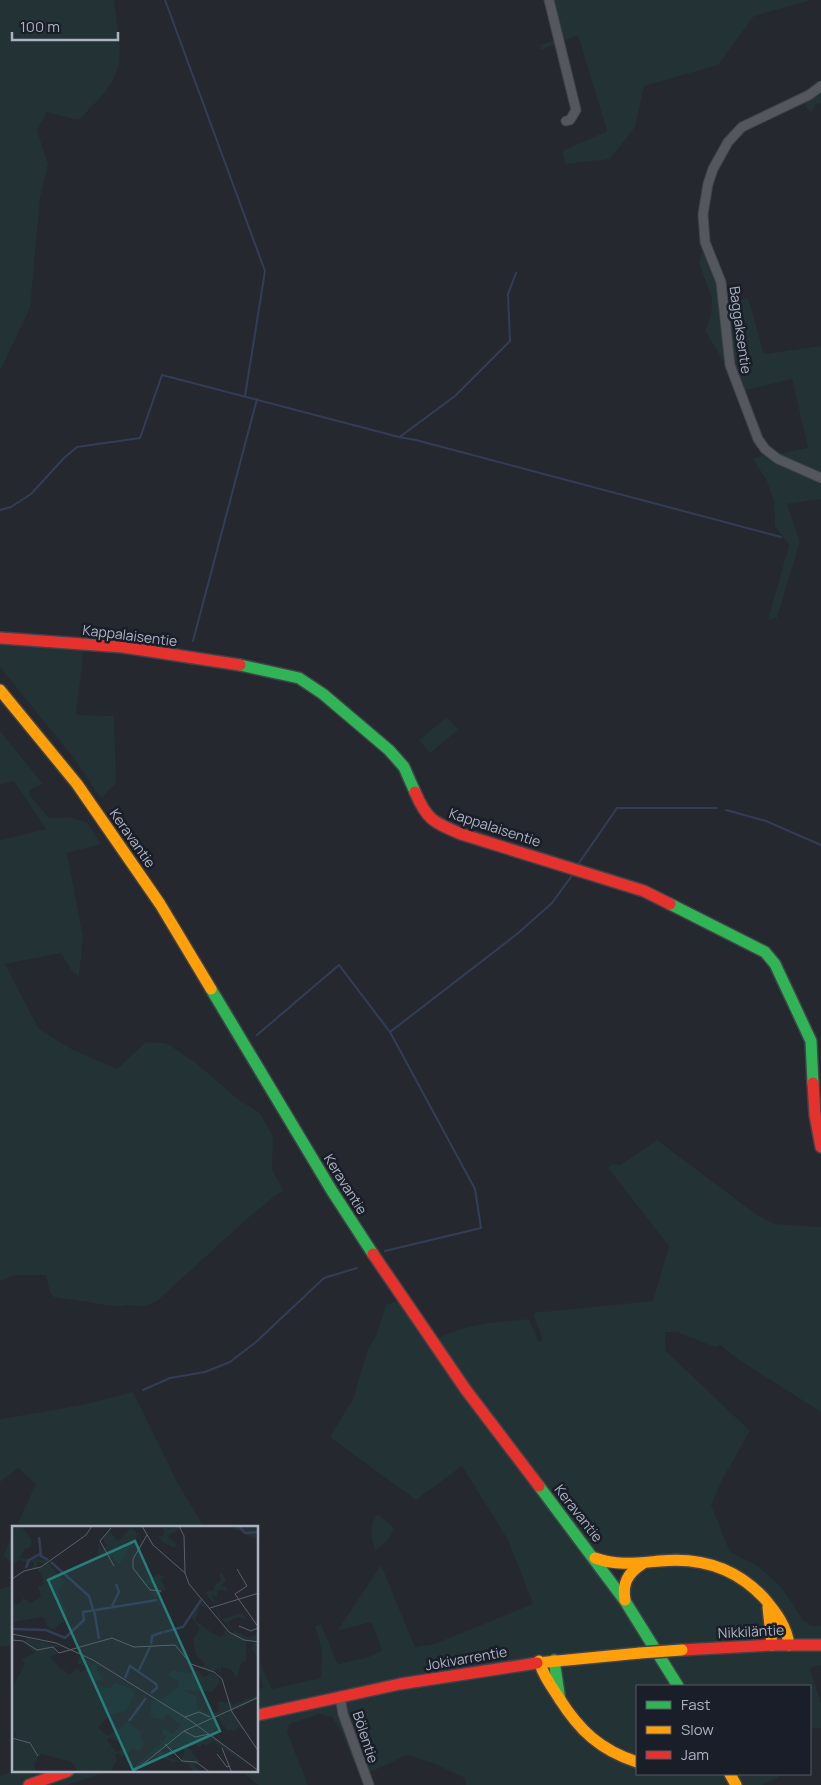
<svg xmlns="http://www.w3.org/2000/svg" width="821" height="1785" font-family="Manrope,sans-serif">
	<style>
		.green { fill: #223235; fill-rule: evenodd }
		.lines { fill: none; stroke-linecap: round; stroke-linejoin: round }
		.stream { stroke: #323e57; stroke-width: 2 }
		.street-casing { stroke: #404349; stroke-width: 11 }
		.fast-casing { stroke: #404349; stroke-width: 14 }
		.slow-casing { stroke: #404349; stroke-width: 14 }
		.jam-casing { stroke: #404349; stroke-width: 14 }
		.street { stroke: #54575e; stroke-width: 9 }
		.fast { stroke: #30b455; stroke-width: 11 }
		.slow { stroke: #ff9f0a; stroke-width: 11 }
		.jam { stroke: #e5322d; stroke-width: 11 }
		.slow-bridge-casing { stroke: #404349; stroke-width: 14; stroke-linecap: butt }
		.slow-bridge { stroke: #ff9f0a; stroke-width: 11 }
		.labels { text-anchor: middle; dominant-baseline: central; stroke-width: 5; stroke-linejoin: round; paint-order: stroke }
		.street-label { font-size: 14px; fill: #adb3c2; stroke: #191e29 }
		.inset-river { fill: none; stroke: #323e57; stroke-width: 2.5 }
		.inset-road { fill: none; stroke: #5b606a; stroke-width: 1 }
		.view { fill: #277f7b; fill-opacity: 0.15; stroke: #277f7b; stroke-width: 2.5 }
		.inset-edge { fill: none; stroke: #adb3c2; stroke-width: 2.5 }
	</style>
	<rect width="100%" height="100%" fill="#25282f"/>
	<g class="green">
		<path d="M 0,0 L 114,0 C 123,65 128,73 78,120 L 47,112 L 37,130 L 48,164 L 40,198 L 30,308 L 0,371 Z"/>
		<path d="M 551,0 L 812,0 L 754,16 L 718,65 L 644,86 L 635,127 L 610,159 L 565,164 L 562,151 L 607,131 L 578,35 L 541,50 L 540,45 L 560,38 Z"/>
		<path d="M 821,91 L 821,103 L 816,104 L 811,113 L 803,102 Z"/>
		<path d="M 703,248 L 718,286 L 720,305 L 748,298 L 764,354 L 821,346 L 821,499 L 787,504 L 800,541 L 777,618 L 768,620 L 789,545 L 775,526 L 774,501 L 766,479 L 752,458 L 808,448 L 792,379 L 734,393 L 722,359 L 705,331 L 711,316 L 712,299 L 699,263 Z"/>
		<path d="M 0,643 L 84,647 L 76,715 L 114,716 L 116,783 L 101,798 L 73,757 L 0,667 Z"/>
		<path d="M 447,717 L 458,730 L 430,753 L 419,740 Z"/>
		<path d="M 0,731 L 43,784 L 29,790 L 31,797 L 49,818 L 68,817 L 87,822 L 101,844 L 67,853 L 83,937 L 79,977 L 71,970 L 61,953 L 5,964 L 39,1029 L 73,1050 L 117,1069 L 146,1042 L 166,1043 L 196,1063 L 239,1100 L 260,1113 L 273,1137 L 272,1169 L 284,1191 L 275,1196 L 248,1218 L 157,1301 L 145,1306 L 125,1305 L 119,1307 L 54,1297 L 50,1293 L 46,1275 L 16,1275 L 0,1281 L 0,840 L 46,829 L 14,781 L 0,785 Z"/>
		<path d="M 657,1140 L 757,1215 L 775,1224 L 821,1227 L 821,1412 L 739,1360 L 720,1345 L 715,1347 L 677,1332 L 665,1332 L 666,1351 L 750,1431 L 722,1480 L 711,1505 L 730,1552 L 758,1566 L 782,1588 L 803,1620 L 811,1626 L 821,1626 L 821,1665 L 810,1668 L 821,1704 L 821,1728 L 810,1729 L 810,1686 L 637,1686 L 637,1774 L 779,1774 L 778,1778 L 762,1785 L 466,1785 L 465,1778 L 433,1763 L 407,1755 L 360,1777 L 341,1731 L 332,1717 L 319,1714 L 292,1723 L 289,1725 L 287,1732 L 308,1785 L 259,1785 L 240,1771 L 258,1771 L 258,1692 L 263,1686 L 258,1672 L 258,1658 L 272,1689 L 321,1678 L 322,1650 L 315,1626 L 321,1624 L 338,1665 C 354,1658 367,1661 382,1650 L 371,1622 L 337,1631 L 381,1565 L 415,1647 L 434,1644 L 533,1604 L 508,1540 L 462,1466 L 416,1500 L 330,1437 L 353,1399 L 368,1349 L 376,1336 L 386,1305 L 403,1299 L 433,1343 C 458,1323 499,1322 529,1319 L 539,1343 L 543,1339 L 533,1315 L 536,1311 L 543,1312 L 653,1301 L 669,1246 L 608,1168 L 612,1164 L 620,1165 ZM 596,1559 L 636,1567 L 623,1589 ZM 768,1604 L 788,1645 L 772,1644 ZM 554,1660 L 556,1696 L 540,1661 Z"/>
		<path d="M 133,1392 L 177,1482 L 204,1527 L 16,1527 L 36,1484 L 18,1468 L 0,1482 L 0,1419 L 82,1405 Z"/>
		<path d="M 378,1514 L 394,1528 L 388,1540 L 375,1551 C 371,1536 368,1526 378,1514 Z"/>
		<path d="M 14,1533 L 14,1565 L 3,1556 Z"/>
		<path d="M 14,1585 L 14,1646 L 0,1646 L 0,1589 Z"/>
		<path d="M 14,1771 L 108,1771 L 67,1785 L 0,1785 L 0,1776 Z"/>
	</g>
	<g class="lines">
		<g class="stream">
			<path d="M 165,0 L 265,271 L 245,396"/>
			<path d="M 401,436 L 455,396 L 510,341 L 508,294 L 516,273"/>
			<path d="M 0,510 L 11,507 L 31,494 L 64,458 L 77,447 L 140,438 L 162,375 L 399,437 L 416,440 L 781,537"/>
			<path d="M 193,641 L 257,399"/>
			<path d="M 726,810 L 766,821 L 821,845"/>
			<path d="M 579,863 L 617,808 L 717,808"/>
			<path d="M 390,1032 L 517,934 L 552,903 L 573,874"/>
			<path d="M 257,1035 L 339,965 L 390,1032 L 475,1189 L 481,1228 L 385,1251"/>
			<path d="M 143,1390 L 170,1378 L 205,1372 L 230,1362 L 256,1342 L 324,1278 L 357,1268"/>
		</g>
		<defs>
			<g id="street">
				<path d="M 549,0 L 576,110 L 570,120 L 566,121"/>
				<path d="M 821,86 L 809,95 L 742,127 L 728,142 L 713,169 L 708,184 L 703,214 L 705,242 L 721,282 L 730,365 L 758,439 L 765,449 L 778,459 L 821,478"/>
				<path d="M 340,1696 L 343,1714 L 369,1785"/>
			</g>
			<g id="fast">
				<path d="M 240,665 L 299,678 L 323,694 L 389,750 L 404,767 L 415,792"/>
				<path d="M 670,904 L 765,952 L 775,964 L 811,1041 L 813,1083"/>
				<path d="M 211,989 L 332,1191 L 373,1254"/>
				<path d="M 539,1486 L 625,1601 L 678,1686"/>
				<path d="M 554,1660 L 560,1700"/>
			</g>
			<g id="slow">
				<path d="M 0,690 L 77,784 L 160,904 L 211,989"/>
				<path d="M 595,1558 C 617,1566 637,1563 660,1561 C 700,1557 736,1568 764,1598 C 776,1612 787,1627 789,1645"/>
				<path d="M 625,1600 C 622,1583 628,1573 642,1564"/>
				<path d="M 768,1607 L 772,1645"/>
				<path d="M 539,1661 C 543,1675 551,1686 559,1698 C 579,1730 600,1750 637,1762"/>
				<path d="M 537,1663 L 640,1653"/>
				<path d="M 730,1774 L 736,1785"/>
			</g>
			<g id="jam">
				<path d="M 0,638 L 123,647 L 240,665"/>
				<path d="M 415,792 C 427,820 433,822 461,834 L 644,891 L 670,904"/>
				<path d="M 813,1083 L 815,1115 L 821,1147"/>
				<path d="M 373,1254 L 466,1390 L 539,1486"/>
				<path d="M 682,1650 L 772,1645 L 821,1645"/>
				<path d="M 258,1715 L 400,1684 L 537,1663"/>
				<path d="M 29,1785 L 68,1771"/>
			</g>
		</defs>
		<use href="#street" class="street-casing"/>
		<use href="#fast" class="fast-casing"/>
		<use href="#slow" class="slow-casing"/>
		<use href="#jam" class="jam-casing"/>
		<use href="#street" class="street"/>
		<use href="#fast" class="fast"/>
		<use href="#slow" class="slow"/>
		<use href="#jam" class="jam"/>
		<defs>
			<path id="slow-bridge" d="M 640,1653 L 682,1650"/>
		</defs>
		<use href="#slow-bridge" class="slow-bridge-casing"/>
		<use href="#slow-bridge" class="slow-bridge"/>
	</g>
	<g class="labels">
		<g class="street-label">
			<text transform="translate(741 330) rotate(82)">Baggaksentie</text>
			<text transform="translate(130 635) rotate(7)">Kappalaisentie</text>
			<text transform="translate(495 827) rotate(18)">Kappalaisentie</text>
			<text transform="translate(133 838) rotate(55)">Keravantie</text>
			<text transform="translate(346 1184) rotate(58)">Keravantie</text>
			<text transform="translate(579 1513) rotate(52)">Keravantie</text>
			<text transform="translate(751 1631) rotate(-3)">Nikkiläntie</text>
			<text transform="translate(466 1658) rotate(-10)">Jokivarrentie</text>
			<text transform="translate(366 1737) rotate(72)">Bölentie</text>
		</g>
	</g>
	<g transform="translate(12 1526)">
		<rect width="246" height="246" fill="#25282f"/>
		<path d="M 0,0 L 9,0 L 19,13 L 19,21 L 12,24 L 8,32 L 36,34 L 32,38 L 25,36 L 25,42 L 16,44 L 22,40 L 22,36 L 18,35 L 12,44 L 14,36 L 7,34 L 0,39 ZM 148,0 L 157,3 L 167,0 L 168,3 L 156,10 L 164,18 L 163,22 L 150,16 L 145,9 L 151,10 L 152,4 ZM 223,0 L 246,0 L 246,14 L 220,2 ZM 119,2 L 127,8 L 104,44 L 107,39 L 100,30 L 96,33 L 93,26 L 88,30 L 86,27 L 87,17 L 90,24 L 94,20 L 91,12 L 97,4 L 106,15 ZM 36,36 L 52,56 L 46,66 L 54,85 L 54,94 L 41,103 L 35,100 L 31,91 L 1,96 L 0,79 L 7,78 L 11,72 L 19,77 L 29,71 L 26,60 L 31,60 L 31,52 L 25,43 ZM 123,47 L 134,55 L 146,48 L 154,51 L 149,54 L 154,63 L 144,70 L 147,73 L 147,83 L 146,74 L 138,67 L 143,63 L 138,57 L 133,61 ZM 210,47 L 214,54 L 209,61 L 214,60 L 216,65 L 205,64 L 205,72 L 199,68 L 203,76 L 210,76 L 202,78 L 193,66 L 202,64 L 201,60 L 209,55 L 207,48 ZM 188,74 L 197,84 L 188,79 L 183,94 L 200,107 L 209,111 L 214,104 L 220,108 L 222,105 L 207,91 L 203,79 L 210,93 L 230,87 L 235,94 L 226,91 L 215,97 L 223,105 L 235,111 L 246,109 L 246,133 L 239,122 L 243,116 L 234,114 L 234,135 L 229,137 L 225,152 L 218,143 L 209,141 L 208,150 L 206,142 L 202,145 L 191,143 L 192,137 L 184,129 L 181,113 L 188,103 L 178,89 ZM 15,112 L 52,121 L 43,121 L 47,127 L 38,131 L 49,143 L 59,135 L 51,143 L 57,149 L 65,142 L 69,146 L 80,140 L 75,136 L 71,140 L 65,137 L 68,130 L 80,138 L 87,139 L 84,142 L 91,154 L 83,156 L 89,161 L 99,162 L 103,157 L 119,162 L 123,167 L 114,185 L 98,189 L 86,201 L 96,210 L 116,196 L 130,207 L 145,221 L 150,217 L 147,212 L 151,215 L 155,211 L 152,209 L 149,211 L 151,202 L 160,208 L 169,199 L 155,188 L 151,194 L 139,191 L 139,174 L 146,175 L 167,161 L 166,155 L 156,149 L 160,144 L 177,147 L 186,144 L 192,151 L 200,146 L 209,154 L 201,166 L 170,164 L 184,170 L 186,183 L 198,188 L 207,185 L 205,177 L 208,175 L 215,177 L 216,174 L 221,179 L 246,169 L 246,173 L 221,185 L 235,207 L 227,201 L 221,205 L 215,204 L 205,190 L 202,193 L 206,198 L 200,209 L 239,242 L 201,215 L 194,220 L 191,217 L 188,221 L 183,219 L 176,221 L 188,236 L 183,240 L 190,246 L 181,246 L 176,238 L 169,236 L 160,236 L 159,241 L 159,235 L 140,228 L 122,246 L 117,246 L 144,221 L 130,207 L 128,209 L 132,219 L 128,225 L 110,219 L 110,210 L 105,215 L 98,211 L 95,214 L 105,226 L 114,221 L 121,223 L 110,231 L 107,227 L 103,229 L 105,235 L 98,246 L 66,246 L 60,236 L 29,228 L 22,238 L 24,246 L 5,246 L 0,241 L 0,212 L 3,213 L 4,206 L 0,205 L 0,162 L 13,138 L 10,133 L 23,127 L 12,116 ZM 153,221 L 159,226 L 163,221 L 170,221 L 173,226 L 168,235 L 156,232 L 149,224 Z" fill="#223235" fill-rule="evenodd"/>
		<path class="inset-river" d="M 227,0 L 233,7 L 247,6M 27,11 L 29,30 L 36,34M 39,36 L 77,70 L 81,84M 14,42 L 17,34 L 28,28M 100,80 L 107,66 L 104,58M 82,84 L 87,113M 0,103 L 34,104 L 53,112 L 72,94 L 71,86 L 145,74M 152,106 L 171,101 L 189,74M 139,118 L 140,110 L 151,106M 127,144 L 138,121M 113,152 L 118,140 L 124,144 L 144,158 L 145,162 L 139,167M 117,195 L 134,172"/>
		<path class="inset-road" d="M 130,0 L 141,19 L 173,47M 167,0 L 172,10 L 173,47 L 177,58 L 217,106 L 232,114 L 247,116M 99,2 L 88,15 L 102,40M 135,9 L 121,33 L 121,42 L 138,64 L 149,65M 225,43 L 235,60 L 223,68 L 247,102M 0,53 L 12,45 L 29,41 L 74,9 L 80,0M 198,82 L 247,67M 227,100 L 239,105 L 246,102M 0,108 L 44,117 L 81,134 L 179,195 L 247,245M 0,114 L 11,115 L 25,124 L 41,121 L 47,127 L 100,112 L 122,121 L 163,119 L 179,138 L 202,146 L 210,153 L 220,186 L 247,226M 173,191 L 187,186 L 198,191M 172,205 L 183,211 L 197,208M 0,212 L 18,217 L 26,230M 153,218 L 170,235 L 184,236 L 199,247M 210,222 L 220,247M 205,228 L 215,241 L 218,240M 120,247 L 172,205 L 247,171"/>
		<path class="view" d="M 123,15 L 208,205 L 121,244 L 36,54 Z"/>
		<rect width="246" height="246" class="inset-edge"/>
	</g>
	<rect x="636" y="1685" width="175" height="90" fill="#191e29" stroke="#545a66"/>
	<rect x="646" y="1701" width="25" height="8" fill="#30b455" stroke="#545a66"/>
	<text x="681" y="1710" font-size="15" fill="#adb3c2">Fast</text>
	<rect x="646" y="1726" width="25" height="8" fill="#ff9f0a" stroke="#545a66"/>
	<text x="681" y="1735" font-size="15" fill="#adb3c2">Slow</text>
	<rect x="646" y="1751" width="25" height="8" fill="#e5322d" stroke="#545a66"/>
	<text x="681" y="1760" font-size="15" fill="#adb3c2">Jam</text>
	<path d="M12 32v8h106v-8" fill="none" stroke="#adb3c2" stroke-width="2.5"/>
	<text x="20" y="32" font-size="15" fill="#adb3c2" stroke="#191e29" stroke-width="4" paint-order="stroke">100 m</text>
</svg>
